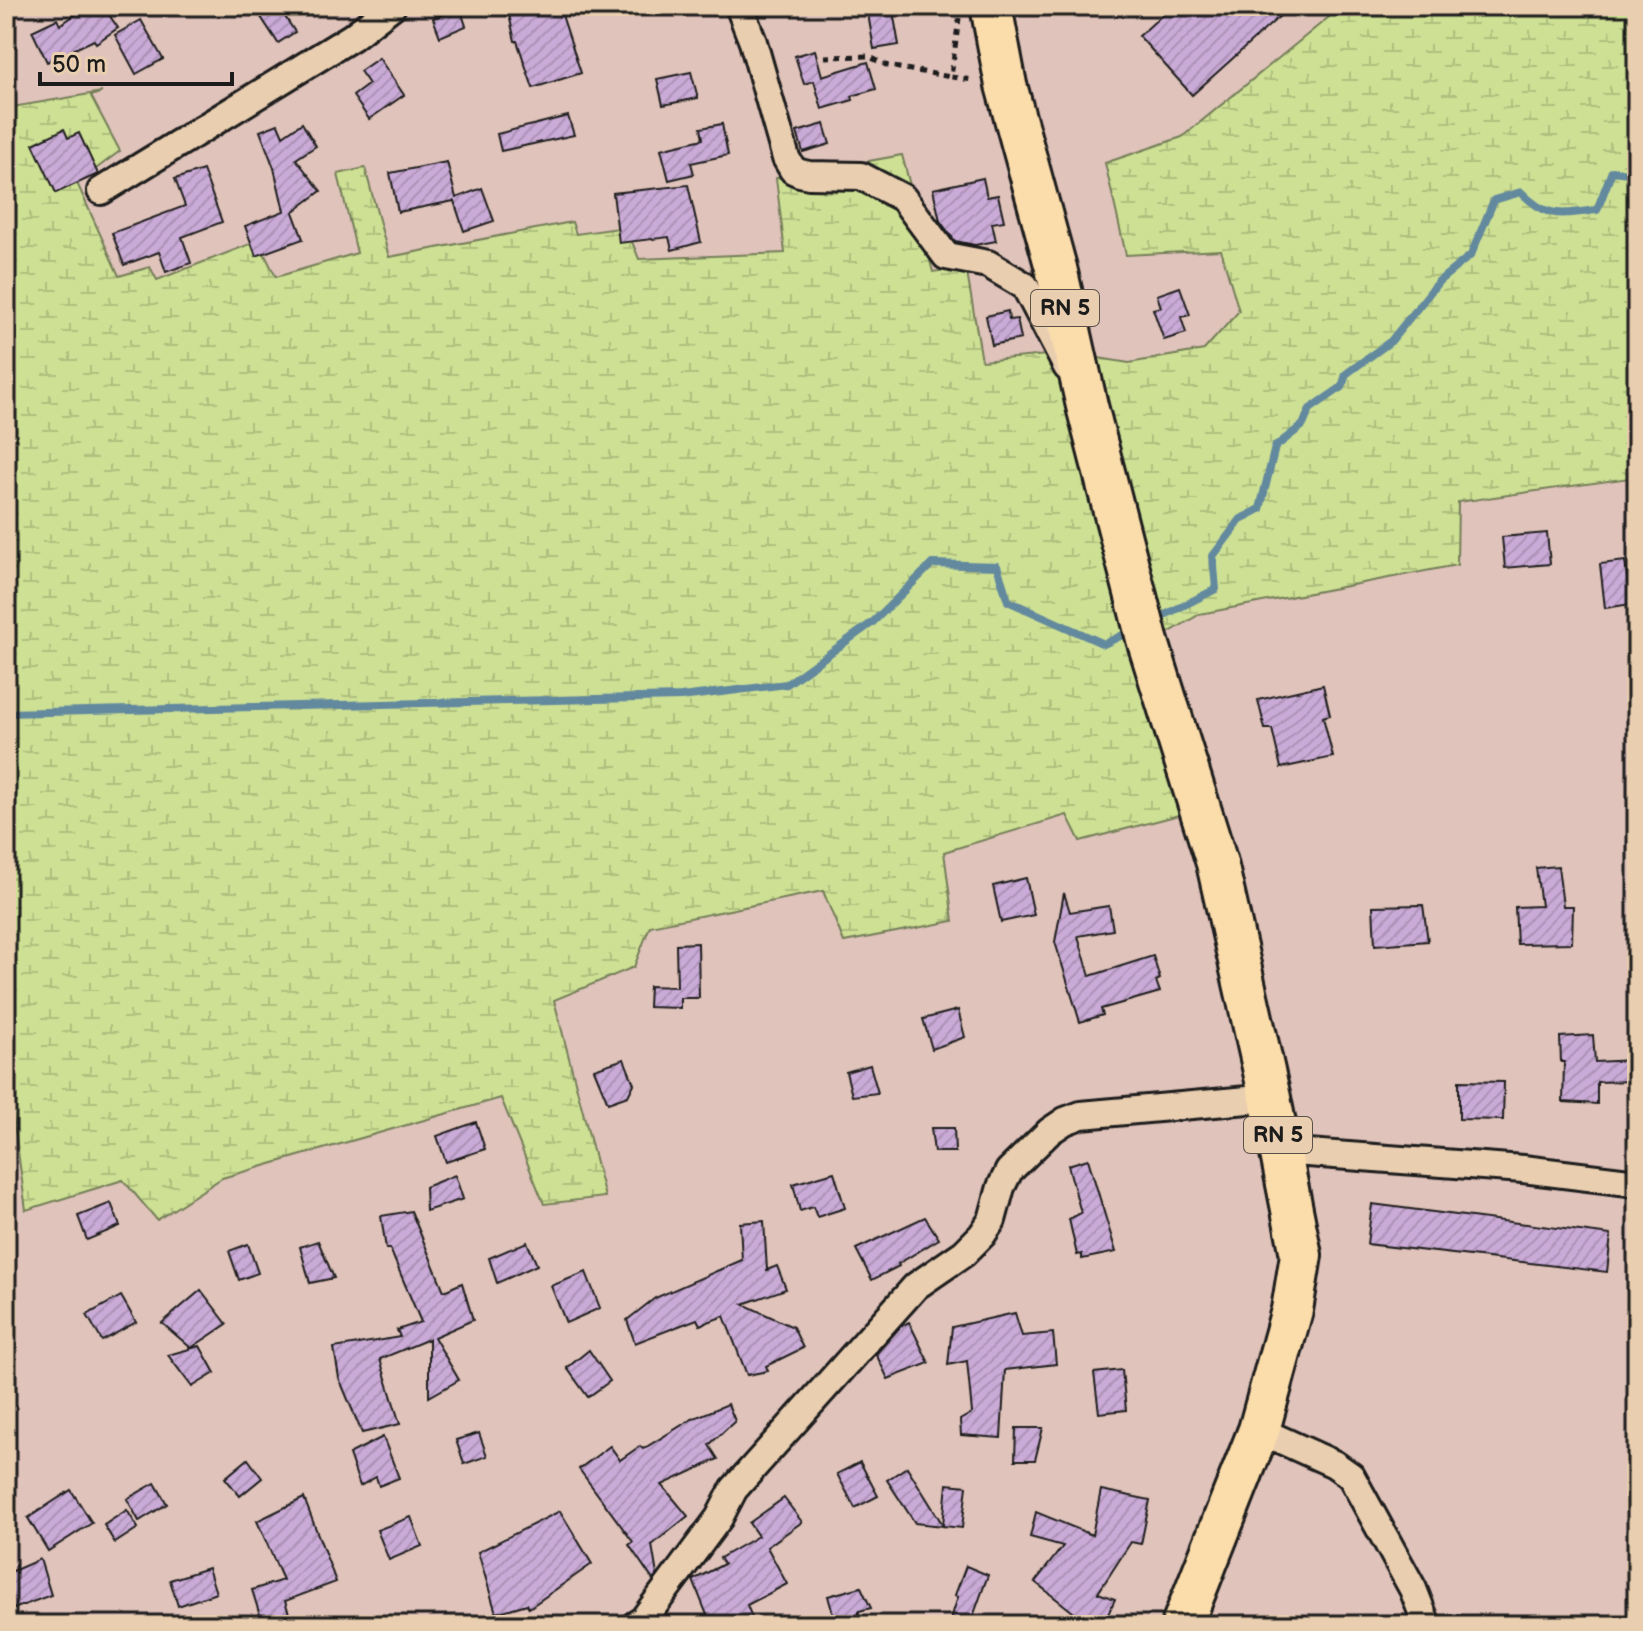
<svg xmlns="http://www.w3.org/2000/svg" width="1643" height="1631" font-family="'Balsamiq Sans',sans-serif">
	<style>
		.wetland { fill: url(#wetland-marsh); stroke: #747e58; stroke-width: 2 }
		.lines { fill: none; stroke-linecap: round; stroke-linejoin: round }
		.stream { stroke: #64899e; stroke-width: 8 }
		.building { fill: url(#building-hatch); stroke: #1c1c1c; stroke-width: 2 }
		.street-casing { stroke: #1c1c1c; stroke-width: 32 }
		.primary-casing { stroke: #1c1c1c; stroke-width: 46 }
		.path { stroke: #1c1c1c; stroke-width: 5; stroke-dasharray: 6 6; stroke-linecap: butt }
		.street { stroke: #e9ceb0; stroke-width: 26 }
		.primary { stroke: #fbdcab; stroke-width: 40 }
		.labels { text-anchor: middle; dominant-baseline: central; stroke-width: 6; stroke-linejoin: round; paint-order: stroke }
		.shield { fill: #e9ceb0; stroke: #5a5148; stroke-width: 2 }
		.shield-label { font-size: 22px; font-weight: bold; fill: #1c1c1c }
	</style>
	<defs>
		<pattern id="wetland-marsh" width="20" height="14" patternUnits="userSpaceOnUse" patternTransform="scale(2)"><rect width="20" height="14" fill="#cde094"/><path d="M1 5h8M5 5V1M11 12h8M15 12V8" fill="none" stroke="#afc07f"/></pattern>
		<pattern id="building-hatch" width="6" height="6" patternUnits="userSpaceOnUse" patternTransform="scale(2)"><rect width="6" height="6" fill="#caaad6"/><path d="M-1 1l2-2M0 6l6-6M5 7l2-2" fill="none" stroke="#ad92b7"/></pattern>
	</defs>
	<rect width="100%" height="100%" fill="#e0c3bb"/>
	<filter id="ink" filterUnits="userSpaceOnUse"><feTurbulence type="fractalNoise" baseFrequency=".0125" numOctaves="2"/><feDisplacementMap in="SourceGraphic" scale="16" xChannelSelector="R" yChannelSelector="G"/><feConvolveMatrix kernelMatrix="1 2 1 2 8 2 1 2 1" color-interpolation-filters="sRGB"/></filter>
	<g filter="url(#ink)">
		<path class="wetland" d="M 1331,6 L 1637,6 L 1637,477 L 1458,502 L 1457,565 L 1200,614 L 1142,649 L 1179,815 L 1080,841 L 1067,815 L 944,852 L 953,921 L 844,942 L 823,891 L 650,926 L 634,967 L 554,1000 L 605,1197 L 544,1204 L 501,1098 L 222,1178 L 157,1220 L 123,1180 L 26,1210 L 6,1065 L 6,108 L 102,92 L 91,96 L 120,151 L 77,183 L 119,276 L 150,267 L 157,280 L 258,241 L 276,277 L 357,253 L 338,174 L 365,168 L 389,257 L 572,222 L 576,234 L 626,227 L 639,259 L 785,253 L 776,178 L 902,155 L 933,272 L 966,267 L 982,361 L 1068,353 L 1129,363 L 1204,350 L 1239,311 L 1221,250 L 1126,255 L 1105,163 L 1182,137 L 1335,12 Z"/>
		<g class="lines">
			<g class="stream">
				<path d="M 1153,621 L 1216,589 L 1213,556 L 1241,519 L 1260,509 L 1275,447 L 1303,425 L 1310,409 L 1342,387 L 1346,374 L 1391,341 L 1439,281 L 1471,255 L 1494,200 L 1521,192 C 1548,220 1561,214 1597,210 L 1612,171 L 1637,174"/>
				<path d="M 6,713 L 681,697 L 787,684 L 873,622 L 932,564 L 997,566 L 1008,601 L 1104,644 L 1133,630"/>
			</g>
		</g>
		<g class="building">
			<path d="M 88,6 L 103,6 L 118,28 L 96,43 L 94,40 L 47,62 L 32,31 L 57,19 L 60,25 Z"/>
			<path d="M 278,6 L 295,32 L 278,43 L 261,17 Z"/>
			<path d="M 507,6 L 559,6 L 581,73 L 533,88 L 517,41 L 515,41 Z"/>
			<path d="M 880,6 L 892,6 L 899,45 L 874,49 L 867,8 Z"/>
			<path d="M 1172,6 L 1291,6 L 1192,95 L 1139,36 Z"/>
			<path d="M 460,8 L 466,26 L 440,37 L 433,18 Z"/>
			<path d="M 141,20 L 163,59 L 136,74 L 115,35 Z"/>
			<path d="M 815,50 L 822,76 L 868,62 L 876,89 L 852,96 L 853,100 L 822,109 L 814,81 L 804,84 L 795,56 Z"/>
			<path d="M 379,58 L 404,95 L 369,119 L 353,96 L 369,84 L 360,71 Z"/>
			<path d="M 691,72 L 698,98 L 663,105 L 657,79 Z"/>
			<path d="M 568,116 L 574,135 L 501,151 L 497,134 Z"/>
			<path d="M 302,123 L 316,146 L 296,159 L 321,191 L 293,212 L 303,239 L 256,256 L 245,226 L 284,211 L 274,168 L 260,131 L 278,124 L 283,136 Z"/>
			<path d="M 722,124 L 728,155 L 691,163 L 694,174 L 669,180 L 661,149 L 703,139 L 701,128 Z"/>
			<path d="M 824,124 L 830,144 L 803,152 L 797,132 Z"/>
			<path d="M 64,129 L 68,138 L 79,133 L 98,174 L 56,193 L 33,144 Z"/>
			<path d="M 447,162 L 456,198 L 482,188 L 494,221 L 464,231 L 454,201 L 398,212 L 390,173 Z"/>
			<path d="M 203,170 L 222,222 L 182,237 L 191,263 L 166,272 L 159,252 L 124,265 L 112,233 L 185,206 L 175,179 Z"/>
			<path d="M 983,178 L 987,197 L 998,195 L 1004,221 L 992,223 L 996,241 L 975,245 L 955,241 L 940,221 L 933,189 Z"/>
			<path d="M 688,185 L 701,242 L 672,250 L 669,237 L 619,243 L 613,193 Z"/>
			<path d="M 1180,287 L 1190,315 L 1181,317 L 1186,333 L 1164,340 L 1153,309 L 1161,307 L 1157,295 Z"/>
			<path d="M 1008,311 L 1009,320 L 1017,319 L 1021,339 L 992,345 L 986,316 Z"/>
			<path d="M 1547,533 L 1550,564 L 1505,568 L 1502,537 Z"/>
			<path d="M 1625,561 L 1631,604 L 1605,608 L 1600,564 Z"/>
			<path d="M 1323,685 L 1330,715 L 1323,717 L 1333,757 L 1281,768 L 1272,729 L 1265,729 L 1258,700 Z"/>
			<path d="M 1558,866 L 1563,906 L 1573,906 L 1572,943 L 1517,944 L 1515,907 L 1541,906 L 1536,868 Z"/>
			<path d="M 1026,878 L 1034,915 L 1001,922 L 993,886 Z"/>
			<path d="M 1064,893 L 1070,912 L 1109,906 L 1113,930 L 1078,936 L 1090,976 L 1153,956 L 1160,979 L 1156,981 L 1160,992 L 1101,1009 L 1103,1015 L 1080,1022 L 1055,942 Z"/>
			<path d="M 1423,905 L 1428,941 L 1375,945 L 1373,906 Z"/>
			<path d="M 698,943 L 699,998 L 680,998 L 680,1008 L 648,1007 L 649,986 L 677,987 L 676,944 Z"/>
			<path d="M 958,1010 L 965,1037 L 932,1049 L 923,1019 Z"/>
			<path d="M 1593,1035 L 1595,1062 L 1632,1060 L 1635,1081 L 1597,1082 L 1597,1104 L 1563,1102 L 1564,1062 L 1561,1062 L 1560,1037 Z"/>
			<path d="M 624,1059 L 634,1084 L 628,1096 L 608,1103 L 594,1069 Z"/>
			<path d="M 870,1065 L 878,1093 L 852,1096 L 846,1072 Z"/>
			<path d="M 1459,1081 L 1504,1082 L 1503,1120 L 1459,1119 Z"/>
			<path d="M 476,1122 L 485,1149 L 446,1162 L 437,1136 Z"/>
			<path d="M 931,1128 L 954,1128 L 955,1152 L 934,1152 Z"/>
			<path d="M 1088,1159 L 1116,1252 L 1082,1259 L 1082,1254 L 1077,1255 L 1069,1219 L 1081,1213 L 1068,1165 Z"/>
			<path d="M 834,1172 L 845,1208 L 817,1217 L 813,1207 L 800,1211 L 793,1184 Z"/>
			<path d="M 455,1175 L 463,1199 L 426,1211 L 425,1187 Z"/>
			<path d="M 111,1203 L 120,1226 L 87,1240 L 78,1216 Z"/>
			<path d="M 1372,1204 L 1611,1235 L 1607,1272 L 1367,1244 Z"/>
			<path d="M 411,1211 L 444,1291 L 462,1283 L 473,1320 L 434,1337 L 459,1380 L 429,1397 L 429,1339 L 380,1359 L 400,1424 L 362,1433 L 339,1378 L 334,1348 L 400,1337 L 397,1330 L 421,1322 L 390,1249 L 386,1249 L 381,1216 Z"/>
			<path d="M 925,1217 L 939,1239 L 898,1264 L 899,1266 L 872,1280 L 856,1249 Z"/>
			<path d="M 764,1221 L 767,1270 L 777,1266 L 786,1289 L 743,1304 L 793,1327 L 803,1348 L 766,1366 L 768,1371 L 747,1375 L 724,1316 L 700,1325 L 697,1319 L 635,1343 L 627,1320 L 655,1298 L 742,1260 L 740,1223 Z"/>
			<path d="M 318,1241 L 334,1278 L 310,1283 L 300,1247 Z"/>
			<path d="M 527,1242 L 537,1265 L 497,1283 L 489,1258 Z"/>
			<path d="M 248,1244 L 258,1273 L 239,1280 L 229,1251 Z"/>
			<path d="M 586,1272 L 600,1308 L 566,1323 L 551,1286 Z"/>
			<path d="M 201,1290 L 227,1324 L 191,1348 L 162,1323 Z"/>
			<path d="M 121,1296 L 136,1322 L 102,1341 L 87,1315 Z"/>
			<path d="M 1015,1313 L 1022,1336 L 1053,1333 L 1056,1364 L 1005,1370 L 1001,1438 L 961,1435 L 960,1420 L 972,1413 L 967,1361 L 948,1365 L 952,1327 Z"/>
			<path d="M 909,1322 L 929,1363 L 888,1379 L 876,1354 L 901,1326 Z"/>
			<path d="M 200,1346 L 215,1373 L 192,1387 L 168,1355 Z"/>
			<path d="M 589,1350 L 610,1381 L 588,1397 L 567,1368 Z"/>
			<path d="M 1122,1370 L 1126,1410 L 1099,1413 L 1094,1373 Z"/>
			<path d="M 728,1404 L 735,1421 L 709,1445 L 718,1459 L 662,1485 L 688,1516 L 652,1545 L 657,1575 L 653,1580 L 629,1545 L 633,1542 L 579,1469 L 610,1446 L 620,1460 L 640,1446 L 643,1449 L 692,1419 Z"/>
			<path d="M 1016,1428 L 1043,1428 L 1035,1460 L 1015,1460 Z"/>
			<path d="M 479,1433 L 487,1456 L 464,1464 L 456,1440 Z"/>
			<path d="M 383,1437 L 399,1478 L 379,1486 L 376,1477 L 360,1486 L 349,1454 Z"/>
			<path d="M 248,1459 L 262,1478 L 240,1496 L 225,1478 Z"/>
			<path d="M 860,1462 L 878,1496 L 855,1508 L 837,1474 Z"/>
			<path d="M 907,1467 L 943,1525 L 947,1484 L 967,1486 L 962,1528 L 915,1523 L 887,1480 Z"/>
			<path d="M 155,1483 L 167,1504 L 139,1521 L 127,1499 Z"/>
			<path d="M 71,1490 L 92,1523 L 48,1551 L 28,1518 Z"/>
			<path d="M 1101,1490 L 1150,1500 L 1141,1544 L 1131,1542 L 1098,1593 L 1115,1599 L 1103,1625 L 1087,1625 L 1071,1618 L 1073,1612 L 1035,1582 L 1063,1546 L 1030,1537 L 1036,1512 L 1092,1535 Z"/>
			<path d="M 304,1498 L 336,1582 L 285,1601 L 291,1620 L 278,1625 L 263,1625 L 252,1590 L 283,1580 L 257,1521 Z"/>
			<path d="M 784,1498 L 802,1522 L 767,1547 L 787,1584 L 747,1605 L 755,1625 L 711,1625 L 693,1580 L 724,1564 L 720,1558 L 758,1536 L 749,1523 Z"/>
			<path d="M 127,1510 L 138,1528 L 115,1543 L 104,1525 Z"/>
			<path d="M 560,1511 L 592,1564 L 529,1608 L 527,1604 L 496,1613 L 478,1552 Z"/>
			<path d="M 411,1517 L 422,1546 L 389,1560 L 377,1530 Z"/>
			<path d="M 40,1559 L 51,1595 L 8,1611 L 6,1574 Z"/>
			<path d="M 966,1566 L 988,1575 L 970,1625 L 949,1625 L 958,1597 L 955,1595 Z"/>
			<path d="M 208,1568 L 216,1593 L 178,1606 L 170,1580 Z"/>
			<path d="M 861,1587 L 871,1608 L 859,1611 L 858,1625 L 836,1625 L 828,1596 Z"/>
		</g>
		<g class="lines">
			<defs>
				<g id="street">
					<path d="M 739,6 L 753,42 L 786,158 L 793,170 L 800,173 L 809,175 L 861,176 L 903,198 L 946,256 L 988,264 L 1025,286 L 1067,367"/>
					<path d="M 101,191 L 352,37 L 392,6"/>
					<path d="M 1281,1151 L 1523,1169 L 1637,1183"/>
					<path d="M 1259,1430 L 1334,1464 L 1351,1476 L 1413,1589 L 1427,1625"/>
					<path d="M 635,1625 L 643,1620 L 719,1518 L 734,1489 L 916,1286 L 964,1253 L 982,1235 L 992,1220 L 1001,1187 L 1009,1171 L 1050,1131 L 1065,1121 L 1081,1115 L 1270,1098"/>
				</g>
				<path id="primary" d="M 991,6 L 1006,85 L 1056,268 L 1087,406 L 1147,639 L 1217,863 L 1270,1098 L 1301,1255 L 1292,1310 L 1259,1430 L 1182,1625"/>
			</defs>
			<use href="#street" class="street-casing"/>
			<use href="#primary" class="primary-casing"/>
			<g class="path">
				<path d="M 959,18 L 951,77 L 973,80"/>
				<path d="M 825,57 L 868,56 L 888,66 L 951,77"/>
			</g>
			<use href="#street" class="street"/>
			<use href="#primary" class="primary"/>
		</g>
	</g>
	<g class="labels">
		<g class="shield">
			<rect x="1031" y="290" width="68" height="36" rx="6"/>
			<rect x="1244" y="1117" width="68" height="36" rx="6"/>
		</g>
		<g class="shield-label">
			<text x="1065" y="308">RN 5</text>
			<text x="1278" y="1135">RN 5</text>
		</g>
	</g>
	<rect width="1643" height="1631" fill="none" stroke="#e9ceb0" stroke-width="32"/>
	<rect x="16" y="16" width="1611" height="1599" fill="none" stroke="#1c1c1c" stroke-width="3" filter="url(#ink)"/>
	<path d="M40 72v12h192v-12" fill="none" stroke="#1c1c1c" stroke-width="4"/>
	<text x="52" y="72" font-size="24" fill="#1c1c1c" stroke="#e9ceb0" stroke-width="6" paint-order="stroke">50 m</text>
</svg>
